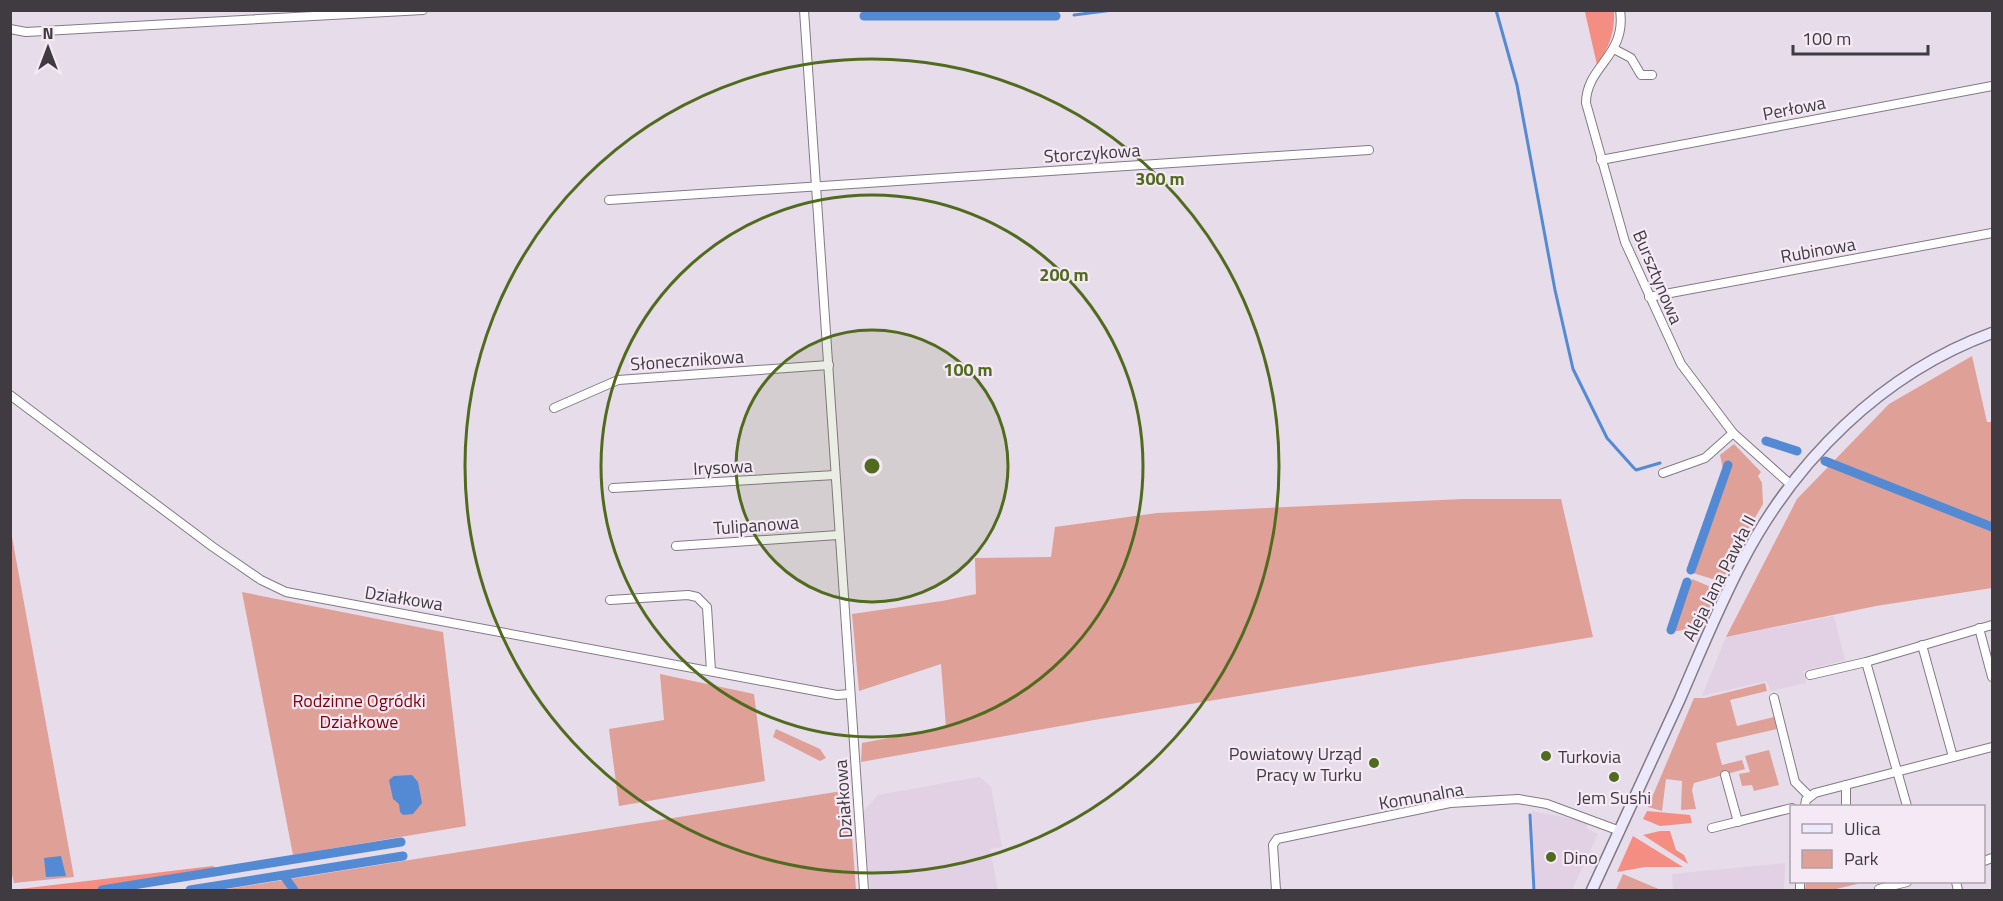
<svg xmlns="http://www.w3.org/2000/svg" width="2003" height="901" font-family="'Titillium Web',sans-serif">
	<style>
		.built { fill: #e2d1e4 }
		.green { fill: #dfa098 }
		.forest { fill: #f48e82 }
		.water { fill: #548ad4 }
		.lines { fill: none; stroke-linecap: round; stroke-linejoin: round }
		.stream { stroke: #548ad4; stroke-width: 3 }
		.canal { stroke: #548ad4; stroke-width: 9 }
		.minor-casing { stroke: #847a86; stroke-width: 10 }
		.secondary-casing { stroke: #847a86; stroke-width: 13 }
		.minor { stroke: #fff; stroke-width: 8 }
		.secondary { stroke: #ece9fc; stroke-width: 10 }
		.ring { fill: none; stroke: #506b1d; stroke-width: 3 }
		.poi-dot { fill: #506b1d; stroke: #f5e9f6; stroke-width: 2 }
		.labels { text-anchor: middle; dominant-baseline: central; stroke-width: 4.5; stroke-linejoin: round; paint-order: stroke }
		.street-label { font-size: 18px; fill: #3f3b40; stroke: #f5e9f6 }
		.park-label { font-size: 18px; fill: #830207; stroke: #f5e9f6 }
		.poi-label { font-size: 18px; fill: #3f3b40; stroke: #f5e9f6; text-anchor: start }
		.centre { fill: #506b1d; stroke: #f5e9f6; stroke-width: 3 }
		.ring-label { font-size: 18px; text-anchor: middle; font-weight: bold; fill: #506b1d; stroke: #f5e9f6; stroke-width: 4.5; stroke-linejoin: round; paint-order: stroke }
	</style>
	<rect width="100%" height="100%" fill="#e7dce9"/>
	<g class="built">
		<path d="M 1834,616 L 1845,660 L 1803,671 L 1806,683 L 1771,691 L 1766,681 L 1702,696 L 1726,637 Z"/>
		<path d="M 979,777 L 991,787 L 1002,847 L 990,849 L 998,890 L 870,890 L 863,812 L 878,795 Z"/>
		<path d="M 1532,811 L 1589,822 L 1586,828 L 1598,834 L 1572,890 L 1536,890 Z"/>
		<path d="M 1785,863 L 1784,890 L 1673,890 L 1672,874 Z"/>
	</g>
	<g class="green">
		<path d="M 1972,356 L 1987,422 L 1992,422 L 1992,588 L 1876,606 L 1726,637 L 1797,499 L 1889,404 Z"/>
		<path d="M 1734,444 L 1761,472 L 1758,476 L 1762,483 L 1763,504 L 1732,557 L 1723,581 L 1719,581 L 1693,573 L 1724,474 L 1720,455 Z"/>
		<path d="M 1463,499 L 1561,499 L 1593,637 L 1094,720 L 861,762 L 862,743 L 946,727 L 941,664 L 859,691 L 852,614 L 942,601 L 976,594 L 975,558 L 1051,557 L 1055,527 L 1157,513 Z"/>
		<path d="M 10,526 L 74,877 L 14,883 L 10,865 Z"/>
		<path d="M 1692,579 L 1718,590 L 1717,595 L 1703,627 L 1671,632 Z"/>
		<path d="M 242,592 L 443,632 L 466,826 L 293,855 Z"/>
		<path d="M 660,674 L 754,694 L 765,781 L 619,806 L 609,729 L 664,720 Z"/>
		<path d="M 1765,683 L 1767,691 L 1730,700 L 1737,726 L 1774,717 L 1777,729 L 1716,743 L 1722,765 L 1742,760 L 1745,769 L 1694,783 L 1692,790 L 1696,809 L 1681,810 L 1682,781 L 1666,779 L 1662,811 L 1648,807 L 1694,698 L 1705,698 Z"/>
		<path d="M 776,729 L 820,749 L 826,758 L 820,761 L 773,737 Z"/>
		<path d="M 1769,750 L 1779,785 L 1754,791 L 1752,785 L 1742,786 L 1739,774 L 1750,772 L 1745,756 Z"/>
		<path d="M 842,791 L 849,795 L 856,890 L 221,890 Z"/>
		<path d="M 1623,874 L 1661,890 L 1616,890 Z"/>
		<path d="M 1806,882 L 1856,882 L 1857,884 L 1832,890 L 1805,890 Z"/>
	</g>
	<g class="forest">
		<path d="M 1614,11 C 1615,32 1609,48 1597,65 L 1585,12 Z"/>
		<path d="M 1647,811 L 1690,815 L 1692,823 L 1660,826 L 1643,819 Z"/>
		<path d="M 1660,831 L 1670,831 L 1676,850 L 1684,855 L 1688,864 L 1643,835 Z"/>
		<path d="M 1633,836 L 1683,867 L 1645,867 L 1617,872 Z"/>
		<path d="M 213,866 L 224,875 L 123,890 L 11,890 Z"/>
	</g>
	<g class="water">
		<path d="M 412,775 L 418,782 L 422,803 L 413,814 L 403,815 L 400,812 L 399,804 L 393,799 L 389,780 L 394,776 Z"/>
		<path d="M 61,856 L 66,876 L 46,877 L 44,858 Z"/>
	</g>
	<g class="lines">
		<g class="stream">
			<path d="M 1496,10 L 1517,85 L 1555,290 L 1573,369 L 1607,438 L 1633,467 L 1636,470 L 1660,463"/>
			<path d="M 1074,15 L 1113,10"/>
			<path d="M 1530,815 L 1534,890"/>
		</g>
		<g class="canal">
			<path d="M 864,16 L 1056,16"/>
			<path d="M 1766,441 L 1797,451"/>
			<path d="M 1825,461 L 1992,527"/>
			<path d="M 1691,570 L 1728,465"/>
			<path d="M 1671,630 L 1687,582"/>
			<path d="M 284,876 L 294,890"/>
			<path d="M 102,890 L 401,842"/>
			<path d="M 190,890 L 403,856"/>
		</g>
		<defs>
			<g id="minor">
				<path d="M 804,10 L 864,890"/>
				<path d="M 1620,10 C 1627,56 1586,66 1586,103 L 1625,242 L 1681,364 L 1733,433 L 1790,484"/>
				<path d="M 10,29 L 26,32 L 423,10"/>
				<path d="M 1614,49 L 1631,58 L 1641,75 L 1652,75"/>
				<path d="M 1601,160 L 1992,86"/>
				<path d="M 609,200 L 1369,150"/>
				<path d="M 1649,297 L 1992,233"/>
				<path d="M 10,395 L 213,547 L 261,580 L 286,592 L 837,695 L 850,694"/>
				<path d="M 554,408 L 618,380 L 829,365"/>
				<path d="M 1663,473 L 1705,458 L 1733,433"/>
				<path d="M 613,488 L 835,475"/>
				<path d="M 676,546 L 838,535"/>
				<path d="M 610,600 L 688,595 L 697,597 L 707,607 L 711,671"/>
				<path d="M 1979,628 L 1992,677"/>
				<path d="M 1922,645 L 1953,757"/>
				<path d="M 1866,662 L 1907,806"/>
				<path d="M 1810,675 L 1866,662 L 1992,625"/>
				<path d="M 1774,698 L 1795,782 L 1809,796"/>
				<path d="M 1725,775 L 1738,822"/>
				<path d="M 1805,806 L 1806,800 L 1815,793 L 1992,747"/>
				<path d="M 1846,806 L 1846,785"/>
				<path d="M 1712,828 L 1792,808"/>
				<path d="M 1984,861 L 1992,858"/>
				<path d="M 1956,882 L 1958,890"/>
				<path d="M 1879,889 L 1907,882"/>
				<path d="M 1276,890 L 1273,845 L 1277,839 L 1450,803 L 1518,799 L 1547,804 L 1620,831"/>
				<path d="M 1800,890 L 1800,882"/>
			</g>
			<path id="secondary" d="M 1592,890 C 1621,827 1650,764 1679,701 C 1699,655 1718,608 1741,564 C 1794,461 1882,373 1992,333"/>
		</defs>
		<use href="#minor" class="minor-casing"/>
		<use href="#secondary" class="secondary-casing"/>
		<use href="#minor" class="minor"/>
		<use href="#secondary" class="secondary"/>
	</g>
	<circle cx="872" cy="466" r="136" fill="#506b1d" fill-opacity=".12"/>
	<g class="ring">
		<circle cx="872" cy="466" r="136"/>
		<circle cx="872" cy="466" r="271"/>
		<circle cx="872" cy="466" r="407"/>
	</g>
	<g class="poi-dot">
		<circle cx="1546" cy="756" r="6"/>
		<circle cx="1374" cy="763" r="6"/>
		<circle cx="1614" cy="777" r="6"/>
		<circle cx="1551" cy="857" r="6"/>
	</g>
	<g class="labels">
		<g class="street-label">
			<text transform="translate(1794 108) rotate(-11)">Perłowa</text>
			<text transform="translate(1092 153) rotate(-4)">Storczykowa</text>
			<text transform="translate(1818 250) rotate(-10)">Rubinowa</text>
			<text transform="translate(1658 277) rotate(67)">Bursztynowa</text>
			<text transform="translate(687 360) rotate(-4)">Słonecznikowa</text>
			<text transform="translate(723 467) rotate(-3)">Irysowa</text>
			<text transform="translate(756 525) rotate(-4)">Tulipanowa</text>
			<text transform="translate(1719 578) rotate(-63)">Aleja Jana Pawła II</text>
			<text transform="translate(404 598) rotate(9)">Działkowa</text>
			<text transform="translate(1421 796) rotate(-10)">Komunalna</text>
			<text transform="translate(843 799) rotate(-94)">Działkowa</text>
		</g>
		<g class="park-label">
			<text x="359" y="700">Rodzinne Ogródki<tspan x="359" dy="21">Działkowe</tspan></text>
		</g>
		<g class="poi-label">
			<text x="1362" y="753" text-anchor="end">Powiatowy Urząd<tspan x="1362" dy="21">Pracy w Turku</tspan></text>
			<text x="1558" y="756">Turkovia</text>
			<text x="1614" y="797" text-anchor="middle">Jem Sushi</text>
			<text x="1563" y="857">Dino</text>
		</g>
	</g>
	<circle cx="872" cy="466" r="9" class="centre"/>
	<g class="ring-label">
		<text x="1160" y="185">300 m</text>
		<text x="1064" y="281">200 m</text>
		<text x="968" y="376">100 m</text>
	</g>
	<rect width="2003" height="901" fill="none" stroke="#3f3b40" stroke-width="24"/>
	<rect x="1790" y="805" width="195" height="78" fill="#f5e9f6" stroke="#aca3ad" stroke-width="1.5"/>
	<rect x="1802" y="824" width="30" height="9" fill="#ece9fc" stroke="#aca3ad" stroke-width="1.5"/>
	<text x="1844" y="835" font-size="18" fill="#3f3b40">Ulica</text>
	<rect x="1802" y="850" width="30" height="18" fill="#dfa098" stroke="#aca3ad" stroke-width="1.5"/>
	<text x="1844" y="865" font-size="18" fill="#3f3b40">Park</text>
	<g transform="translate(48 48)" stroke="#f5e9f6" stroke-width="4.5" paint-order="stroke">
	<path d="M0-4.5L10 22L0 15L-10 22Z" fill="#3f3b40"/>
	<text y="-9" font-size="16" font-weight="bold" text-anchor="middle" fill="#3f3b40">N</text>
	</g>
	<path d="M1793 45v9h135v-9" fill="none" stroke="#3f3b40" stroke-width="3"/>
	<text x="1802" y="45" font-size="18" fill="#3f3b40" stroke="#f5e9f6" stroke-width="4.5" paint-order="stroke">100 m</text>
</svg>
